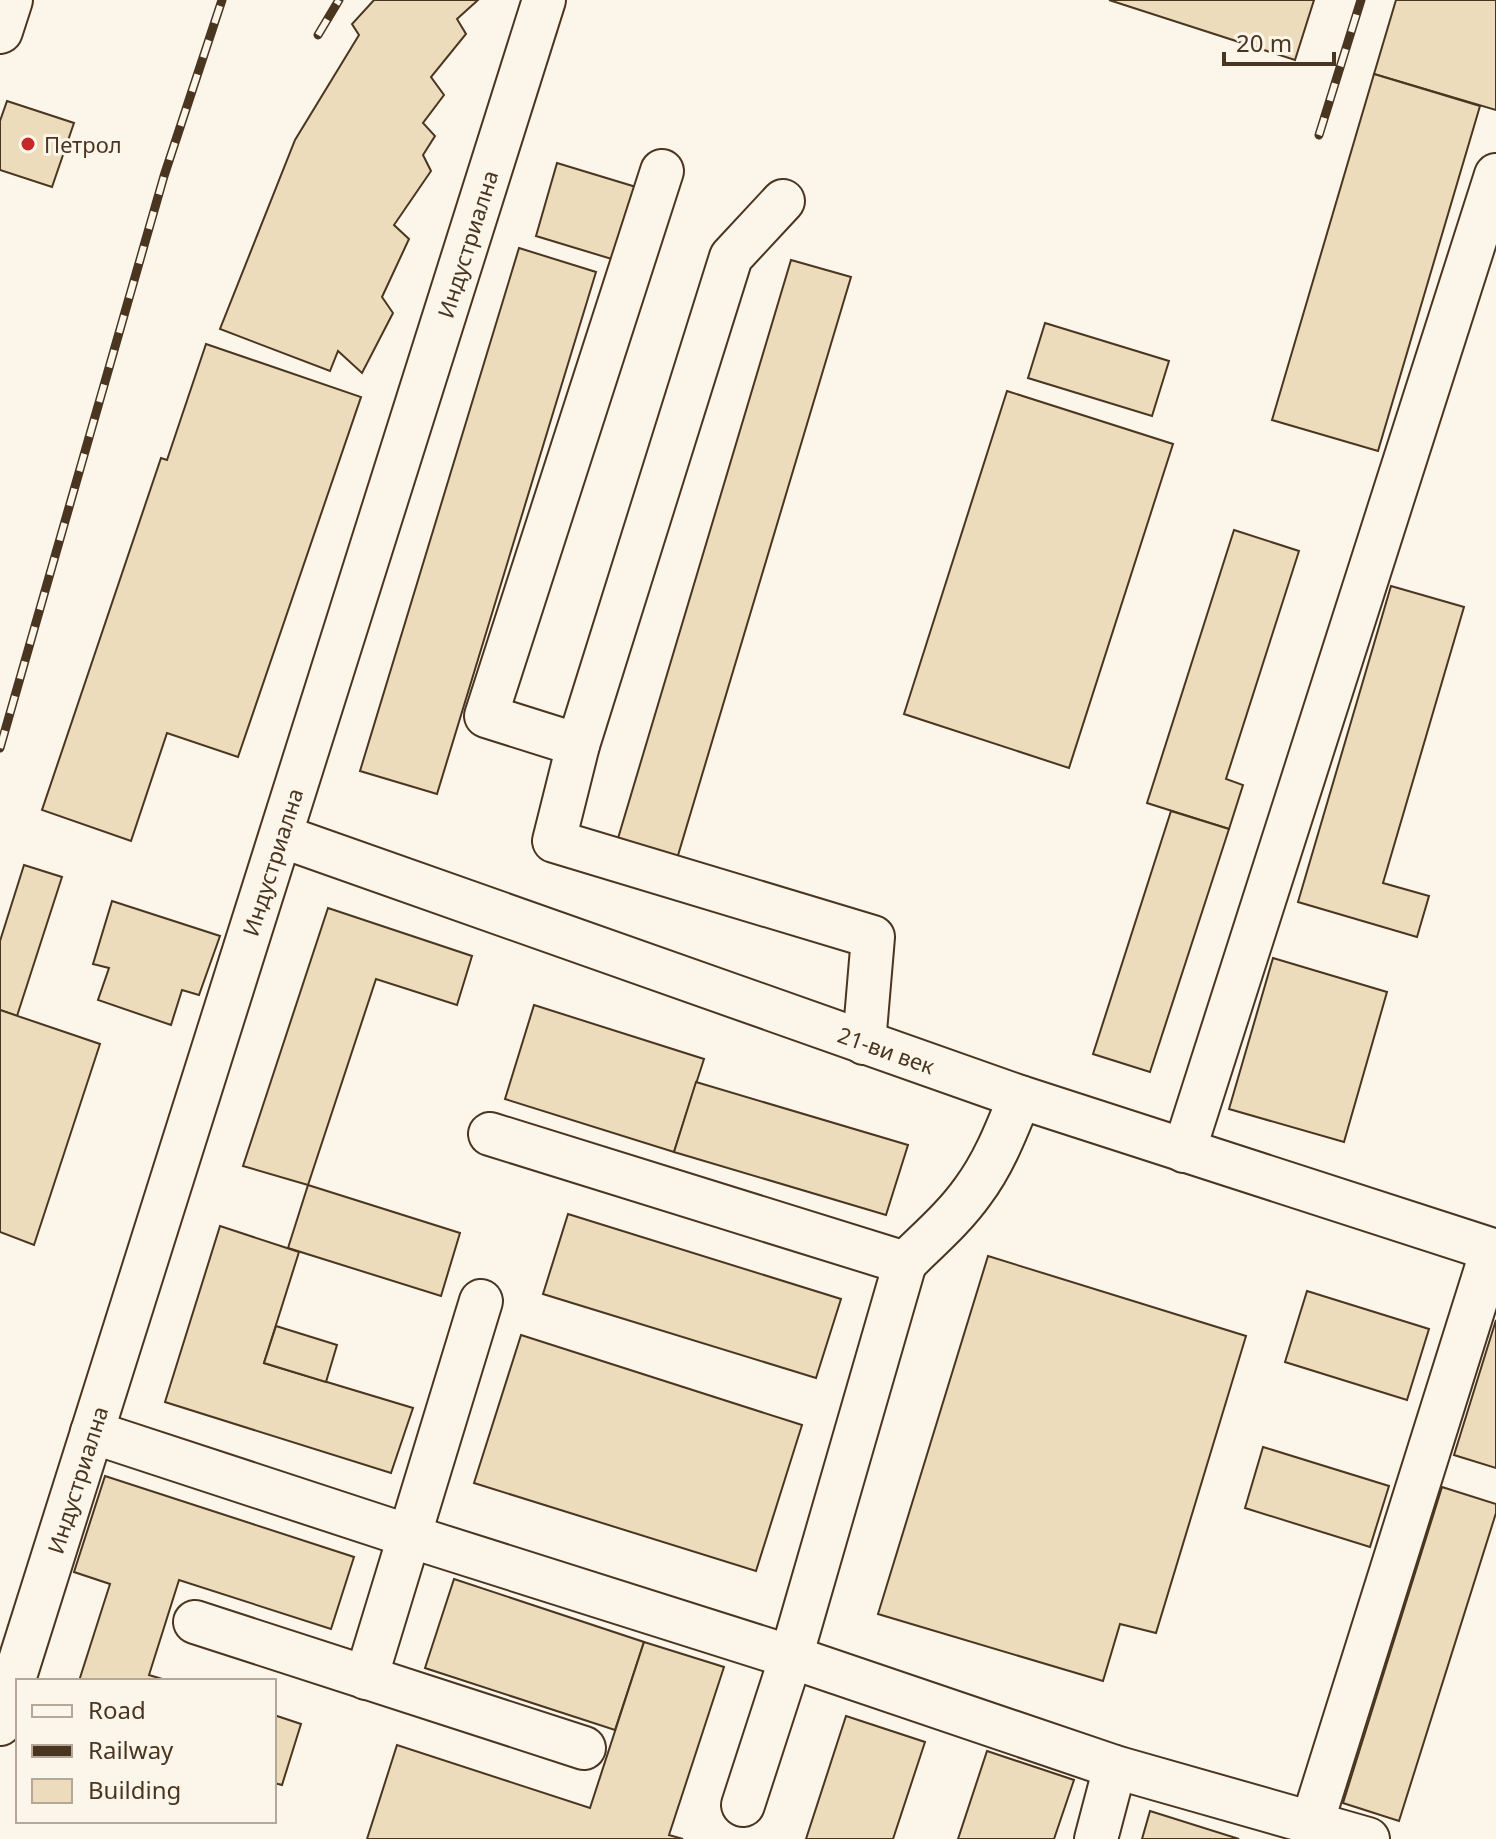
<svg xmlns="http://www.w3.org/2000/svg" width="1496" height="1839" font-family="'Noto Sans',sans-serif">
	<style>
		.building { fill: #ecdcbc; stroke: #4a3520; stroke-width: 2 }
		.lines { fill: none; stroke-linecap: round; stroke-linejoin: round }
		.minor-casing { stroke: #4a3520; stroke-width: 46 }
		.major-casing { stroke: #4a3520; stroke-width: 48 }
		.minor { stroke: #fbf6e9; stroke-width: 42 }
		.major { stroke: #fbf6e9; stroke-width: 44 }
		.rail-casing { stroke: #4a3520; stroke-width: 9 }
		.rail { stroke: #fbf6e9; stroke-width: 6; stroke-dasharray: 18; stroke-linecap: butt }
		.poi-dot { fill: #c62828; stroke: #fbf6e9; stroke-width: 3 }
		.labels { text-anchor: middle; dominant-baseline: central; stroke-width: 6; stroke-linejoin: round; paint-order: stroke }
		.poi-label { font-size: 22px; fill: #4a3520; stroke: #fbf6e9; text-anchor: start }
		.street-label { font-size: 22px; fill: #4a3520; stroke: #fbf6e9 }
	</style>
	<rect width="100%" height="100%" fill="#fbf6e9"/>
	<g class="building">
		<path d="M 374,0 L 478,0 L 457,19 L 466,34 L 431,77 L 444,95 L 423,123 L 435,136 L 423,155 L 431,171 L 394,225 L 409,239 L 382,297 L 393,313 L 362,373 L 338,351 L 330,371 L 220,329 L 295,140 L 359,35 L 352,24 Z"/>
		<path d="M 1109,0 L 1314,0 L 1295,60 Z"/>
		<path d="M 1396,0 L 1496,0 L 1496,110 L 1374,74 Z"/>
		<path d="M 1374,74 L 1480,106 L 1378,451 L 1272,420 Z"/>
		<path d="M 7,101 L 74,123 L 52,187 L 0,170 L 0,121 Z"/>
		<path d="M 557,163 L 636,187 L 615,260 L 536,236 Z"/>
		<path d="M 519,248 L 596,272 L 437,794 L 360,771 Z"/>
		<path d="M 791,260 L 851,277 L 673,872 L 613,855 Z"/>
		<path d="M 1045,323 L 1169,361 L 1152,416 L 1028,378 Z"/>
		<path d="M 206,344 L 361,397 L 238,757 L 167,733 L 131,841 L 42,810 L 161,458 L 167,460 Z"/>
		<path d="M 1007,391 L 1173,444 L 1069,768 L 904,714 Z"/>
		<path d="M 1234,530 L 1299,551 L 1226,779 L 1243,785 L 1229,829 L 1147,803 Z"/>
		<path d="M 1391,586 L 1464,607 L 1383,883 L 1429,896 L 1417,937 L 1298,902 Z"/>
		<path d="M 1171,811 L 1229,829 L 1150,1072 L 1093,1054 Z"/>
		<path d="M 24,865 L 62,877 L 17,1016 L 0,1010 L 0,941 Z"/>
		<path d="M 112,901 L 220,936 L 199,995 L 182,990 L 171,1025 L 98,1000 L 109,968 L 93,964 Z"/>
		<path d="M 328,908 L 472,956 L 457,1005 L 376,979 L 308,1185 L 243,1166 Z"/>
		<path d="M 1273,958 L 1387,992 L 1344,1142 L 1229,1109 Z"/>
		<path d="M 534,1005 L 704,1059 L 674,1152 L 505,1099 Z"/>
		<path d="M 0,1010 L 100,1044 L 34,1245 L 0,1232 Z"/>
		<path d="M 696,1082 L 908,1145 L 886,1215 L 674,1152 Z"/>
		<path d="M 308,1185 L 460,1233 L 441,1296 L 288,1248 Z"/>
		<path d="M 568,1214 L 841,1299 L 816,1378 L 543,1294 Z"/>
		<path d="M 220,1226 L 299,1252 L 264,1363 L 413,1408 L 391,1473 L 165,1402 Z"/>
		<path d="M 988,1256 L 1246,1336 L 1156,1633 L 1120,1624 L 1103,1681 L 878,1614 Z"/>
		<path d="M 1307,1291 L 1429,1329 L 1407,1400 L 1285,1362 Z"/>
		<path d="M 1496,1320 L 1496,1468 L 1454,1455 Z"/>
		<path d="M 276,1326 L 337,1345 L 326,1382 L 264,1363 Z"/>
		<path d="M 521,1335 L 802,1425 L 756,1571 L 474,1483 Z"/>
		<path d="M 1263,1447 L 1389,1486 L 1370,1547 L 1245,1508 Z"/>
		<path d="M 105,1476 L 354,1557 L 331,1629 L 179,1580 L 149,1675 L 169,1681 L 79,1681 L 110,1584 L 74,1572 Z"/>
		<path d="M 1442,1487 L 1496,1504 L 1496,1513 L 1399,1821 L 1343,1803 Z"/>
		<path d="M 454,1579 L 644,1642 L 615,1730 L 425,1668 Z"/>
		<path d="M 644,1642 L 724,1667 L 669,1835 L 683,1839 L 367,1839 L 397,1745 L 590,1808 Z"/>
		<path d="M 274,1715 L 301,1724 L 282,1785 L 274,1783 Z"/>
		<path d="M 846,1716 L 925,1742 L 893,1839 L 806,1839 Z"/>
		<path d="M 987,1751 L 1074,1780 L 1054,1839 L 958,1839 Z"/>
		<path d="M 1150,1811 L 1239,1839 L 1142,1839 Z"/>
	</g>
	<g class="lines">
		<defs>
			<g id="minor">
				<path d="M 783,201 L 731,257 L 578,745 L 554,841 L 873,937 L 864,1043"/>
				<path d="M 578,745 L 486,716 L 662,171"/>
				<path id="s1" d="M 281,836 L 1020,1097 L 1496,1251"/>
				<path d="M 490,1134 L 905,1263 L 791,1657 L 743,1805"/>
				<path d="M 1184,1151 L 1496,175"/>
				<path d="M 905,1263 C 928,1240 954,1218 973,1191 C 994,1163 1007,1129 1020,1097"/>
				<path d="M 92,1432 L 409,1536 L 791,1657 L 1115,1767 L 1368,1839"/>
				<path d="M 195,1622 L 584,1748"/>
				<path d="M 366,1678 L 481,1301"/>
				<path id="s2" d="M 0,1724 L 544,0"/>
				<path d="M 1312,1823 L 1492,1250"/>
				<path d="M 1096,1839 L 1115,1767"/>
			</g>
			<path id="major" d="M 0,31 L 10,0"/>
		</defs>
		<use href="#minor" class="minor-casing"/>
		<use href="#major" class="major-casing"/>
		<use href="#minor" class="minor"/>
		<use href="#major" class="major"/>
		<defs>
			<g id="rail">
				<path d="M 318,35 L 339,0"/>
				<path d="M 1319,135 L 1361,0"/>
				<path d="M 0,748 L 164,176 L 222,0"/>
			</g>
		</defs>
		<use href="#rail" class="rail-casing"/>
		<use href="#rail" class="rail"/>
	</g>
	<circle class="poi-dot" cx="28" cy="144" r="8"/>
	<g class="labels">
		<g class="poi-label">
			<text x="44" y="144">Петрол</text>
		</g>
		<g class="street-label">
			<text stroke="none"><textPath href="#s2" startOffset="1552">Индустриална</textPath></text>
			<text stroke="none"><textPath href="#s2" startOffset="904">Индустриална</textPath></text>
			<text stroke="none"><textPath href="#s1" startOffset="642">21-ви век</textPath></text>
			<text stroke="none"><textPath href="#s2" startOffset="256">Индустриална</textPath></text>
		</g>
	</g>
	<rect x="16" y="1679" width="260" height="144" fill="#fbf6e9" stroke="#b4a999" stroke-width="2"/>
	<rect x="32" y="1705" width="40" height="12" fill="#fbf6e9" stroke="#b4a999" stroke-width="2"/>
	<text x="88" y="1719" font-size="24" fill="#4a3520">Road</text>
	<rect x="32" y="1745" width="40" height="12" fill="#4a3520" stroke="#b4a999" stroke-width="2"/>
	<text x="88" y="1759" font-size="24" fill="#4a3520">Railway</text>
	<rect x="32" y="1779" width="40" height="24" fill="#ecdcbc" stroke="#b4a999" stroke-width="2"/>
	<text x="88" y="1799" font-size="24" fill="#4a3520">Building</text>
	<path d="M1224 52v12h110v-12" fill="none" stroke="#4a3520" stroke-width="4"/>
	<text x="1236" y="52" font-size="24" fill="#4a3520" stroke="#fbf6e9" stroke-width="6" paint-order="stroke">20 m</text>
</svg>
